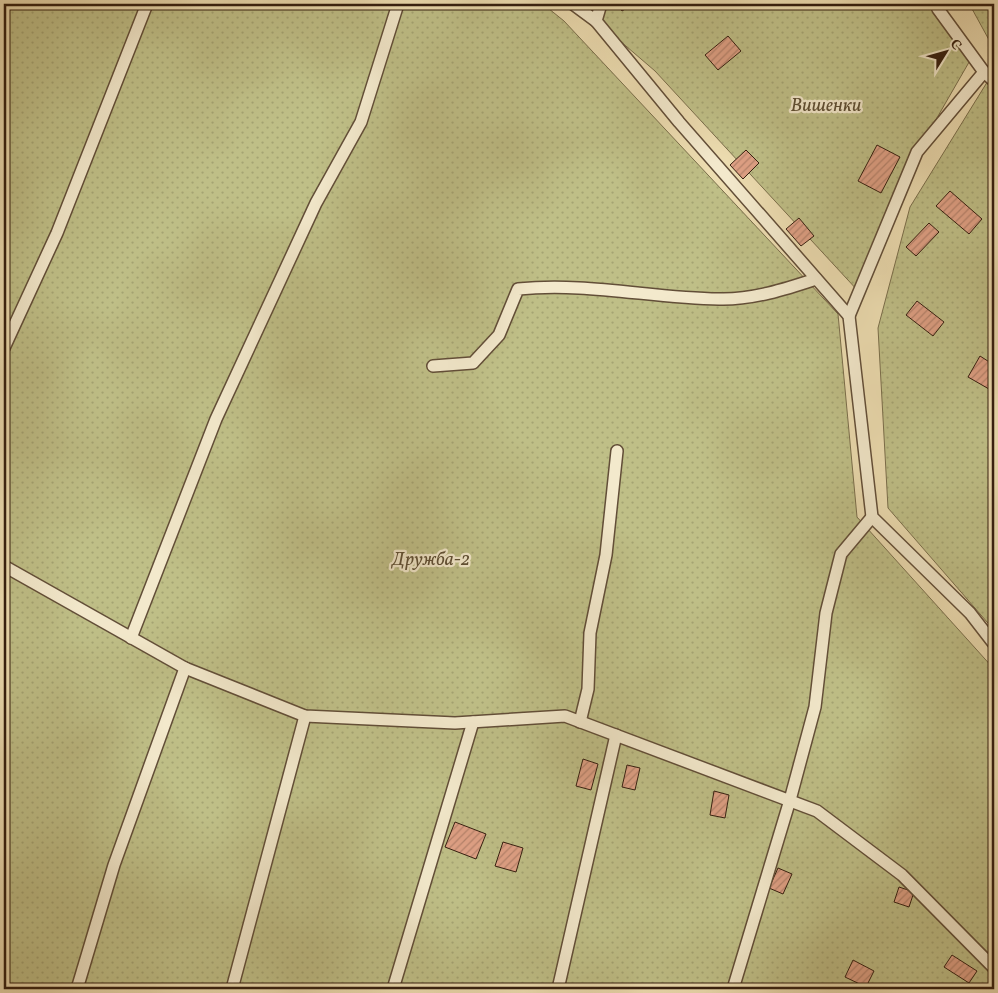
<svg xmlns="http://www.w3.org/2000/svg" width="998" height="993" font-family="Vollkorn,serif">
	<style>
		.grass { fill: url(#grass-dots); stroke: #7a6e4b }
		.building { fill: url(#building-hatch); stroke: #341e0f }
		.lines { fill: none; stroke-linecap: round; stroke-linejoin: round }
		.lane-casing { stroke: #624e38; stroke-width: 14 }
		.lane { stroke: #f3e9cc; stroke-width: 11 }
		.labels { text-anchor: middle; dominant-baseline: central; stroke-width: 4.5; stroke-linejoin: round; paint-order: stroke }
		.park-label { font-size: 19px; font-style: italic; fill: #5e4e33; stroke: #f3e9cc }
	</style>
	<defs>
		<pattern id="grass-dots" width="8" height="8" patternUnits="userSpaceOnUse" patternTransform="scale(1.25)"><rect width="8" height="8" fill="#bfbf87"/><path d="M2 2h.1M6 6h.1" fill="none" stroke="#a5a473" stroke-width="1.8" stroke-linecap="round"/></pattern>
		<pattern id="building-hatch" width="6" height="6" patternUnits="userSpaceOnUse" patternTransform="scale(1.25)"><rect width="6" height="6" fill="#e0a186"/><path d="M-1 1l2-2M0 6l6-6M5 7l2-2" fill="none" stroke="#b6836c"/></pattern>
	</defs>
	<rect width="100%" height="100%" fill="#edddb1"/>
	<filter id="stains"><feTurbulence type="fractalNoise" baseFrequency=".004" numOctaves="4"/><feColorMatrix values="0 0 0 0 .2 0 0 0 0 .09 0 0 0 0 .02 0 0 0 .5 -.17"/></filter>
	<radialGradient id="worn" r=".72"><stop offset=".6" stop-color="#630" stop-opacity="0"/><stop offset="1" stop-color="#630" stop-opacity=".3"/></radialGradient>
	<g class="grass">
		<path d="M 4,4 L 543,4 L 564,21 L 838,314 L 857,517 L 994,669 L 994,989 L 4,989 Z"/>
		<path d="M 577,4 L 944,4 L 943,6 L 972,57 L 915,156 L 859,292 L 655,71 Z"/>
		<path d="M 973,4 L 994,4 L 994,49 L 971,7 Z"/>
		<path d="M 994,71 L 994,630 L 888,508 L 878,328 L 910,207 Z"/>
	</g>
	<g class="building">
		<path d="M 617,4 L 633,4 L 622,11 Z"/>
		<path d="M 728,36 L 741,51 L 718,70 L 705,55 Z"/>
		<path d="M 877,145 L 900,157 L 881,193 L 858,181 Z"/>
		<path d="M 746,150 L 759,163 L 743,179 L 730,165 Z"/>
		<path d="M 950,191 L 982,219 L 969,234 L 936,206 Z"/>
		<path d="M 799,218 L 814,236 L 801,246 L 786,229 Z"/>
		<path d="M 929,223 L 939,232 L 916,256 L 906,247 Z"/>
		<path d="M 917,301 L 944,322 L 933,336 L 906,315 Z"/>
		<path d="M 980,356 L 994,365 L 994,380 L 989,389 L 968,377 Z"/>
		<path d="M 583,759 L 598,764 L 591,790 L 576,786 Z"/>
		<path d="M 627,765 L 640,768 L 635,790 L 622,787 Z"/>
		<path d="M 714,791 L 729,795 L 725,818 L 710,815 Z"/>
		<path d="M 455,822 L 486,834 L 476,859 L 445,847 Z"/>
		<path d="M 503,842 L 523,848 L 516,872 L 495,866 Z"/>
		<path d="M 778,868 L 792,874 L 783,894 L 769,888 Z"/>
		<path d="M 899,887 L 914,892 L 909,907 L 894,902 Z"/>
		<path d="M 952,955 L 977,971 L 969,983 L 944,967 Z"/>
		<path d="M 853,960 L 874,971 L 866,987 L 845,977 Z"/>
	</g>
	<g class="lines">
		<defs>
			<g id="lane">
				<path d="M 573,4 L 596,21"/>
				<path d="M 601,4 L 596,21 L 679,122 L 849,316 L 872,517 L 970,613 L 994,644"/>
				<path d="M 984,72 L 994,81"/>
				<path d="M 849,316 L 917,152 L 984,72 L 938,9 L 943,4"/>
				<path d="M 4,348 L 57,233 L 147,4"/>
				<path d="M 433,366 L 473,363 L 499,335 L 518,289 C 586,282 651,298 719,299 C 752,300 786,289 816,279"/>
				<path d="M 4,566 L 185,668 L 305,716 L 455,723 L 565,716 L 817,811 L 902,875 L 994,968"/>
				<path d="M 131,638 L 216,419 L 316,203 L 361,122 L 398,4"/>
				<path d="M 580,722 L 588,689 L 590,633 L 606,555 L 617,451"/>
				<path d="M 77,989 L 114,865 L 185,668"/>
				<path d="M 232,989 L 305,716"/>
				<path d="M 393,989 L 473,722"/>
				<path d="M 558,989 L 616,735"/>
				<path d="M 733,989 L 790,800 L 815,707 L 826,613 L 841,554 L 872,517"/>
			</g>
		</defs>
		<use href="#lane" class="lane-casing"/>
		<use href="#lane" class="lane"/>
	</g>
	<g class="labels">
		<g class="park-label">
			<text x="826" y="106">Вишенки</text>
			<text x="431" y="560">Дружба-2</text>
		</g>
	</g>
	<rect width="998" height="993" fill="none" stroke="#edddb1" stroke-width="20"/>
	<rect x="5" y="5" width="988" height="983" fill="none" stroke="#341e0f" stroke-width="2.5"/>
	<rect x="10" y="10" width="978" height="973" fill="none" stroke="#341e0f"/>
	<g transform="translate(946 52) rotate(53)" stroke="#f3e9cc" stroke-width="4" paint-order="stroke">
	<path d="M0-4L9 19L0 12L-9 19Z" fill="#341e0f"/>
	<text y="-8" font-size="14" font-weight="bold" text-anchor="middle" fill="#341e0f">С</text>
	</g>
	<rect width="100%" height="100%" filter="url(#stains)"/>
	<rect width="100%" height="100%" fill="url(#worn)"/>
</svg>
